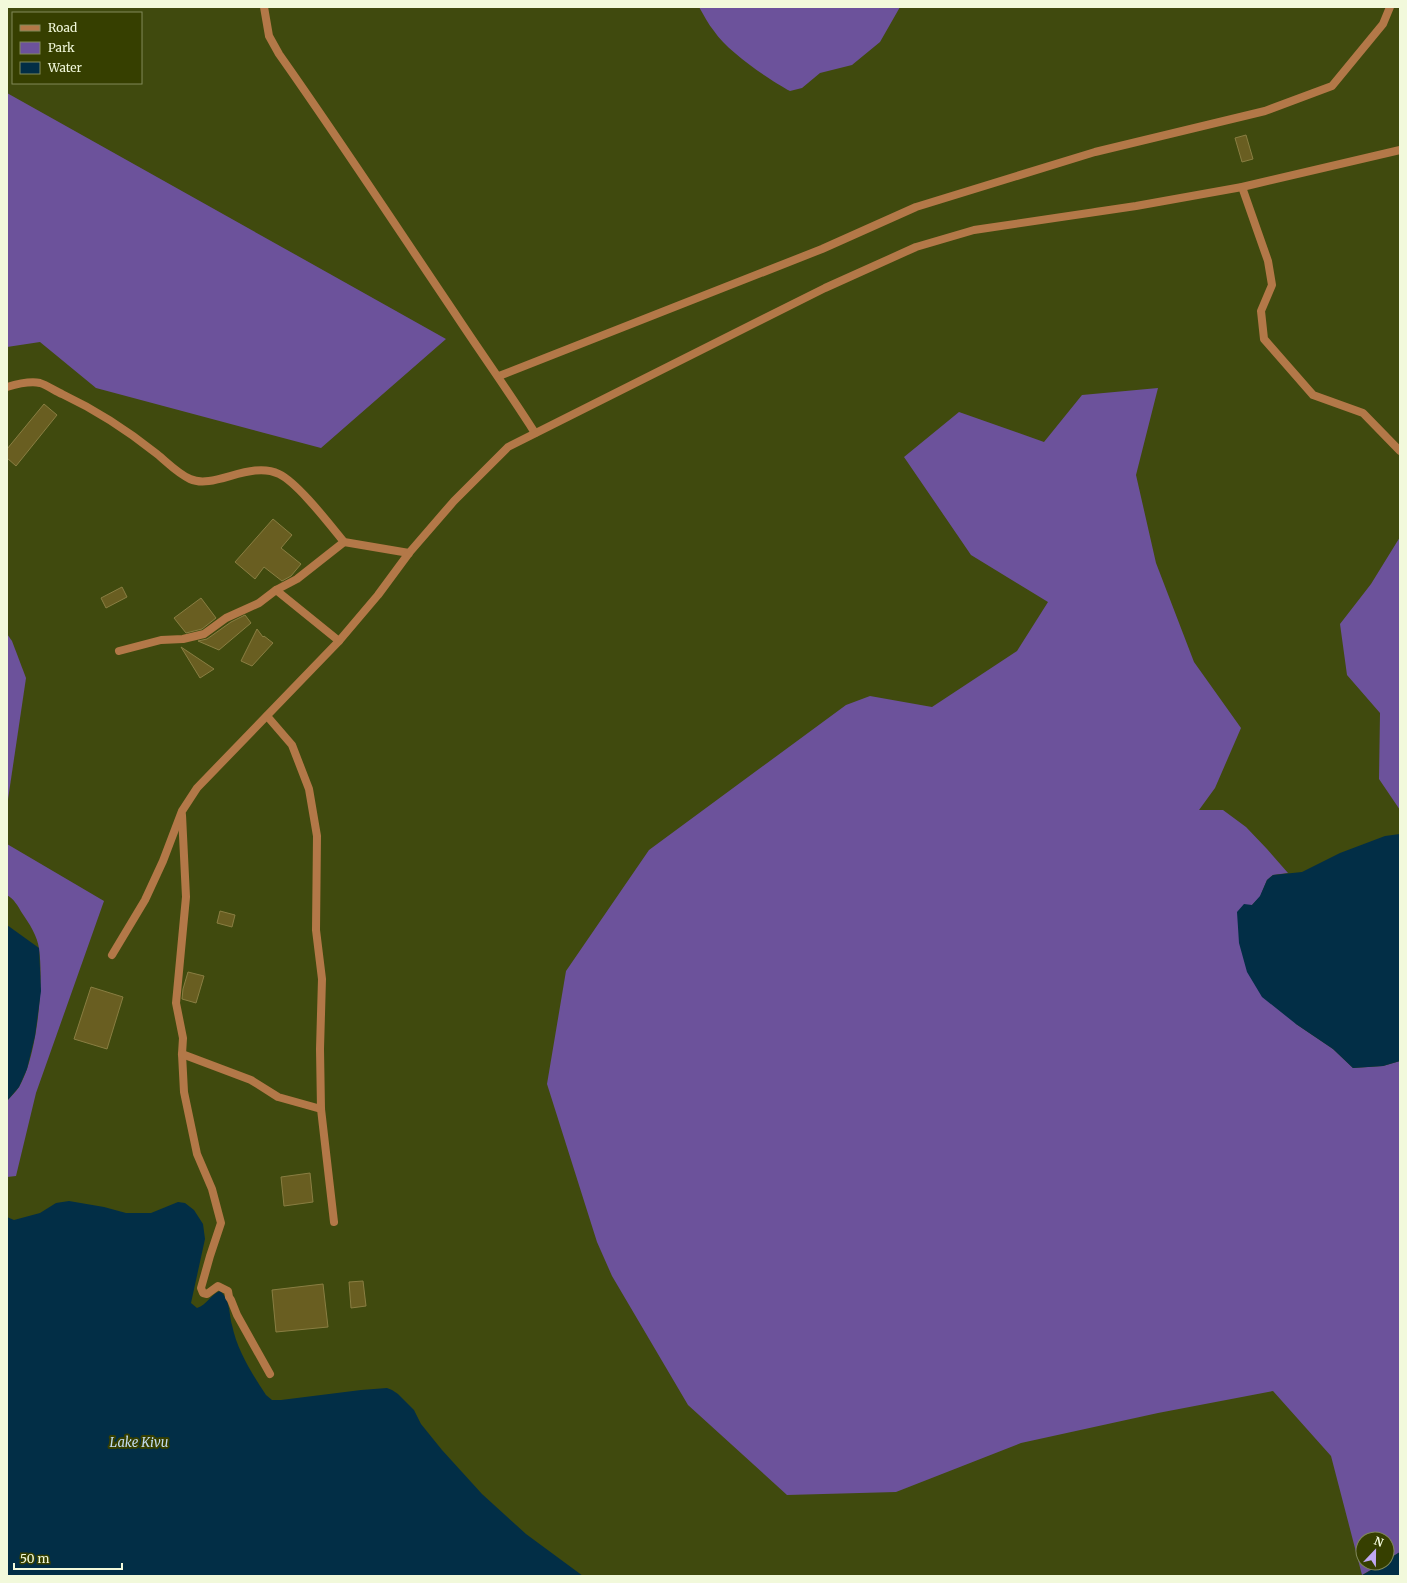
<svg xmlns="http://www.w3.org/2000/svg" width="1407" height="1583" font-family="Merriweather,serif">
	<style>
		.green { fill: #6c529b }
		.water { fill: #022e46 }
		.building { fill: #695e21; stroke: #897e42 }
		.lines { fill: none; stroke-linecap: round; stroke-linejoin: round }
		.minor { stroke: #b37848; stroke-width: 8 }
		.labels { text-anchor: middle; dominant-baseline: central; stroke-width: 4; stroke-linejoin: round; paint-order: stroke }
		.water-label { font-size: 13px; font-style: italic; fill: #c3dcef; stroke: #363f00 }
	</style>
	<rect width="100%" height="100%" fill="#404a0e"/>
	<g class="green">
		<path d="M 699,7 L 900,7 L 880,42 L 852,65 L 820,73 L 802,88 L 790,91 C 768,79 728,52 714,31 C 708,24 704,15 699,7 Z"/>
		<path d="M 7,93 L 446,339 L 321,448 L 96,388 L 40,342 L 7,347 Z"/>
		<path d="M 1158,388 L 1136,475 L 1156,563 L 1194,662 L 1241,728 L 1215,788 L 1199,810 L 1223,810 L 1246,827 L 1267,849 L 1288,873 L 1273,875 L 1267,880 L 1260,897 L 1252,905 L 1244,905 L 1296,1024 L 1333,1049 L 1353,1068 L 1383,1066 L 1400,1061 L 1400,1552 L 1387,1560 L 1387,1539 L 1363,1539 L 1363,1563 L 1383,1563 L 1362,1575 L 1331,1456 L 1273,1391 L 1158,1413 L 1021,1443 L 896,1492 L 787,1495 L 688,1405 L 612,1276 L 597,1242 L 547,1084 L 566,971 L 649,850 L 846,705 L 870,696 L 932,707 L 1017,651 L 1048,602 L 971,555 L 904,457 L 959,412 L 1044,442 L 1082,395 Z"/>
		<path d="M 1400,537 L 1400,810 L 1379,779 L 1380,713 L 1347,675 L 1340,624 L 1371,584 Z"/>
		<path d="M 7,634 L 12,641 L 26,678 L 7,806 Z"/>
		<path d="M 7,844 L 104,901 L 36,1093 L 16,1176 L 7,1177 L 7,1101 C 11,1096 16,1092 19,1087 C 37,1057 44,984 39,949 C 38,937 29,923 22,913 C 18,906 14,899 7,895 Z"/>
	</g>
	<g class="water">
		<path d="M 1400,834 L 1400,1061 L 1383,1066 L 1353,1068 L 1333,1049 L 1296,1024 L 1262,997 L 1247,972 L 1239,943 L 1237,912 L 1244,904 L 1252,905 L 1260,896 L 1267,880 L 1273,875 L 1302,872 L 1340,853 L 1385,836 Z"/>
		<path d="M 7,925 L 39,948 L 41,991 L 35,1036 L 27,1069 L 19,1087 L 7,1101 Z"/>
		<path d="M 69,1201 L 104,1207 L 126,1213 L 151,1213 L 178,1202 L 185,1203 L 194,1210 L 203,1224 L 205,1239 L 191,1303 L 197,1308 C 207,1305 211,1294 220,1291 C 230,1299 229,1313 232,1325 C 237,1350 252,1374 266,1395 L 272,1400 L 281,1400 L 361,1390 L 387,1388 L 392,1390 L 398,1394 L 414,1410 L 421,1424 L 442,1450 L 482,1494 L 526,1534 L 583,1576 L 7,1576 L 7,1217 L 14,1220 L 40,1213 L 56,1203 Z"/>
		<path d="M 1400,1552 L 1400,1576 L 1361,1576 L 1383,1563 L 1387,1563 L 1387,1560 Z"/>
	</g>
	<g class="building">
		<path d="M 1246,135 L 1253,159 L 1242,162 L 1235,138 Z"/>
		<path d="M 44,404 L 57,415 L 16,466 L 7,458 L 7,449 Z"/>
		<path d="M 273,519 L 292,535 L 281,548 L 301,564 L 291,576 L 282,581 L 264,567 L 255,579 L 235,562 Z"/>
		<path d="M 122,587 L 127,597 L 106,608 L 101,598 Z"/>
		<path d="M 201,598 L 216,618 L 202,629 L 186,633 L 174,618 Z"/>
		<path d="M 245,615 L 251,623 L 219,650 L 198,641 L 207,639 L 231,622 Z"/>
		<path d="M 257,629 L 263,637 L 264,636 L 273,643 L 252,666 L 241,661 Z"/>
		<path d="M 181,647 L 214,669 L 200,678 Z"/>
		<path d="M 220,911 L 235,915 L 232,927 L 217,923 Z"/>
		<path d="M 188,972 L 204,976 L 196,1003 L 182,999 L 183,989 Z"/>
		<path d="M 91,987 L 123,997 L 107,1049 L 74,1039 Z"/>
		<path d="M 310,1173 L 313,1202 L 284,1206 L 281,1177 Z"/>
		<path d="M 363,1281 L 366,1306 L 351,1308 L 349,1282 Z"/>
		<path d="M 323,1284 L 328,1327 L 276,1332 L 272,1290 Z"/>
	</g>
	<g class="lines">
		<g class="minor">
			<path d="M 264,7 L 269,36 L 279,54 C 339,139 396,226 454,312 C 481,353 509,392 535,433"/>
			<path d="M 1242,187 L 1268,261 L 1272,285 L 1261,311 L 1264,339 L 1313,395 L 1363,413 L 1400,451"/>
			<path d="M 499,376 L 822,249 L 916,207 L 1095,152 L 1265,111 L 1332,86 L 1383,24 L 1390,7"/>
			<path d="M 7,387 C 17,384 30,381 40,383 C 47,385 55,391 62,394 C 96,410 127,430 157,454 C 168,463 177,473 190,479 C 214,490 250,460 279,474 C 298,483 330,525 344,542 L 409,553"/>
			<path d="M 276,590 L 339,641"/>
			<path d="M 119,651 L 161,640 L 183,639 L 204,634 L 226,618 L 259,603 L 276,590 L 297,579 L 344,542"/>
			<path d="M 267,716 L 292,745 L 309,789 L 317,836 L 316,930 L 322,979 L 320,1049 L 321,1109 L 334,1222"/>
			<path d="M 182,815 L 186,897 L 176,1003 L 183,1038 L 182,1054 L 184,1092 L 197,1154 L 212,1189 L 221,1223 L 210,1256 L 201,1288 L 203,1293 L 207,1294 L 218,1286 L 228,1291 L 229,1297 L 231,1300 L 237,1315 L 270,1374"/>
			<path d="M 112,955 L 145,900 L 163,861 L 182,811 L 197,788 L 339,641 L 378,595 L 409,553 L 454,501 L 508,447 L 825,288 L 916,247 L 974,230 L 1136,206 L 1242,187 L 1400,150"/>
			<path d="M 182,1054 L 251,1080 L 278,1097 L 321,1109"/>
		</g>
	</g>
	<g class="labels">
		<g class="water-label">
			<text x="139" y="1442">Lake Kivu</text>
		</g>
	</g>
	<rect width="1407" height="1583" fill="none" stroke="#f2f9db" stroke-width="16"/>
	<rect x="12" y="12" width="130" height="72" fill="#363f00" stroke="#818958"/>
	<rect x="20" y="25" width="20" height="6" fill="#b37848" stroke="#818958"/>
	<text x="48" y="32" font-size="12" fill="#f2f9db">Road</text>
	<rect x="20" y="42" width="20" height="12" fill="#6c529b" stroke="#818958"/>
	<text x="48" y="52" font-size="12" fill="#f2f9db">Park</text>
	<rect x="20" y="62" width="20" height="12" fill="#022e46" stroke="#818958"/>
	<text x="48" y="72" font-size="12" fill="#f2f9db">Water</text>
	<g transform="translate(1375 1551) rotate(22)"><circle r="19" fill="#363f00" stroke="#818958"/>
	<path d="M0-3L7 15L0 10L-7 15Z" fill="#c0a8f3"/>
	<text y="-6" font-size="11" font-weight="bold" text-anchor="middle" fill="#f2f9db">N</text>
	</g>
	<path d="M14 1563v6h108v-6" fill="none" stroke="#f2f9db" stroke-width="2"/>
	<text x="20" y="1563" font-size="12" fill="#f2f9db" stroke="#363f00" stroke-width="3" paint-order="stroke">50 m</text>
</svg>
